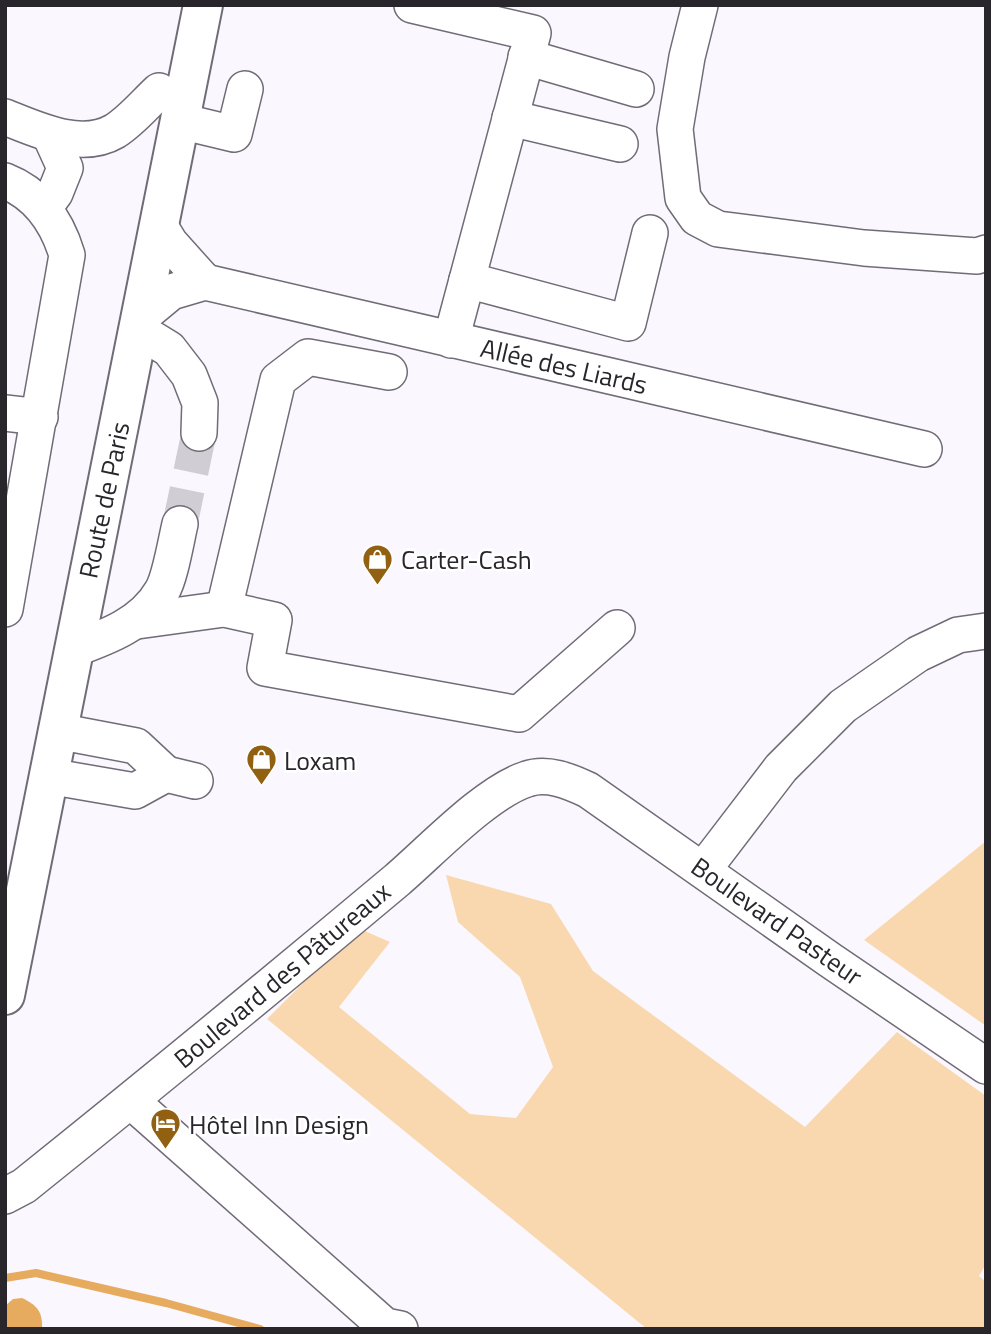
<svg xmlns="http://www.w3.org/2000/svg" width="991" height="1334" font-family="'Titillium Web',sans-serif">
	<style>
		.green { fill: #fad8af }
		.water { fill: #e7ab60 }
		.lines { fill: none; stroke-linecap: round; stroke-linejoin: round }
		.stream { stroke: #e7ab60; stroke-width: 8 }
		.minor-tunnel { stroke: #d0ced4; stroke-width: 35; stroke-dasharray: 35 18; stroke-linecap: butt }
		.minor-casing { stroke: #716b77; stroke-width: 38 }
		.major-casing { stroke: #716b77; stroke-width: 42 }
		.minor { stroke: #fff; stroke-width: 35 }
		.major { stroke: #fff; stroke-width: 38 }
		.labels { text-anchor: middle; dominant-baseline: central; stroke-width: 5; stroke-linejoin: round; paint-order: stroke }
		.street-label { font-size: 26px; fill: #28262b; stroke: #fff }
		.poi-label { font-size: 26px; fill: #28262b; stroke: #fff; text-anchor: start }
	</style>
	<rect width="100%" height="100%" fill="#faf8fe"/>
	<g class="green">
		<path d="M 986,841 L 986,1026 L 864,940 Z"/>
		<path d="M 446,875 L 551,904 L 593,971 L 805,1127 L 897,1032 L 986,1096 L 986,1264 L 979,1276 L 986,1282 L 986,1329 L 647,1329 L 267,1019 L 358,928 L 390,942 L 339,1007 L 470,1114 L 516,1118 L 553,1067 L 520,977 L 458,922 Z"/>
	</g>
	<path class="water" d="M 22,1298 C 37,1305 43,1312 42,1329 L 5,1329 L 5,1306 L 13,1299 Z"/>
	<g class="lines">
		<path class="stream" d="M 5,1278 L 36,1273 L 166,1303 L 260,1329"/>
		<path class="minor-tunnel" d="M 180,524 L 199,433"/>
		<defs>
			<g id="minor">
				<path d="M 412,5 L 533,33 L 451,340"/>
				<path d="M 700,5 L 687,57 L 675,129 L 683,198 L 697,218 L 718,229 L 864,248 L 977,256 L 986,253"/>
				<path d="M 526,57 L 636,89"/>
				<path d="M 5,117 C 38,130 81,151 115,131 C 131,121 145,104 159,91"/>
				<path d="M 510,118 L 620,144"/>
				<path d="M 180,121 L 234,134 L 245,89"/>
				<path d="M 5,181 C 38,194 57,222 67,255 L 5,609"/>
				<path d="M 44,208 L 55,193 L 65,168 L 50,135"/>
				<path d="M 159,225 L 170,243 L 205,282"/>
				<path d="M 467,280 L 628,323 L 650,233"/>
				<path d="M 142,316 L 171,292 L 205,282 L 924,449"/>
				<path d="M 138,330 L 169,349 L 189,375 L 200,403 L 199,433"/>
				<path d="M 5,413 L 40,417"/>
				<path d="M 224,609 L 278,380 L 308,357 L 389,372"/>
				<path d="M 137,621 L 224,609 L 274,620 L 265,668 L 519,714 L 617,628"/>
				<path d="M 74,649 C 107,637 143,624 162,591 C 170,578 176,541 180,524"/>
				<path d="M 166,774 L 195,781"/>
				<path d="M 48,776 L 135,791 L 166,774 L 136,746 L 57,731"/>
				<path d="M 703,870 L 781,768 L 843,706 L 918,654 L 958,635 L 986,631"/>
				<path d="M 131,1101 L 385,1326 L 400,1329"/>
				<path d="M 5,1196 L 24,1186 C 150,1085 274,983 397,880 C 431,851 486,792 527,779 C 547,772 569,781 588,790 L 830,960 L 986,1066"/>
			</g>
			<path id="major" d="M 5,995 L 203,5"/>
		</defs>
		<use href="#minor" class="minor-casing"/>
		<use href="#major" class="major-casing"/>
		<use href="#minor" class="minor"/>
		<use href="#major" class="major"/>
	</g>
	<defs>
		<symbol id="shop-pin" viewBox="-11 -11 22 30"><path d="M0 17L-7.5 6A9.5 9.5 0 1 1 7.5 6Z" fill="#926011" stroke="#fff"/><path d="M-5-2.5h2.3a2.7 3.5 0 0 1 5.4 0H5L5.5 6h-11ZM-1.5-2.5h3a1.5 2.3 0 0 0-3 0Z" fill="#fff"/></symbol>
		<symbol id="hotel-pin" viewBox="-11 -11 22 30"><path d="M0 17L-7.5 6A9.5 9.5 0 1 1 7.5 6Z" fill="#926011" stroke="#fff"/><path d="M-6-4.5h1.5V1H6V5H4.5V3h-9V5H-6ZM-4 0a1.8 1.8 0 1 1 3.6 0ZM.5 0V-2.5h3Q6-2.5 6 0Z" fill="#fff"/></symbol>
	</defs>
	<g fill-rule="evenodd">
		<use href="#shop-pin" x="360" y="542" width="35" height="47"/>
		<use href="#shop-pin" x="244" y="742" width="35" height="47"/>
		<use href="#hotel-pin" x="148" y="1106" width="35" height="47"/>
	</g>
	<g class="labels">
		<g class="street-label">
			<text transform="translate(564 366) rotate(13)">Allée des Liards</text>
			<text transform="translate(104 500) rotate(-78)">Route de Paris</text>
			<text transform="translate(777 921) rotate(35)">Boulevard Pasteur</text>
			<text transform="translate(282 975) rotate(-40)">Boulevard des Pâtureaux</text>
		</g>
		<g class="poi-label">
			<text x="401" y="559">Carter-Cash</text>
			<text x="284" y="760">Loxam</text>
			<text x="189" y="1124">Hôtel Inn Design</text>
		</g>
	</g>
	<rect width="991" height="1334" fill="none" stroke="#28262b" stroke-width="14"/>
</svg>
